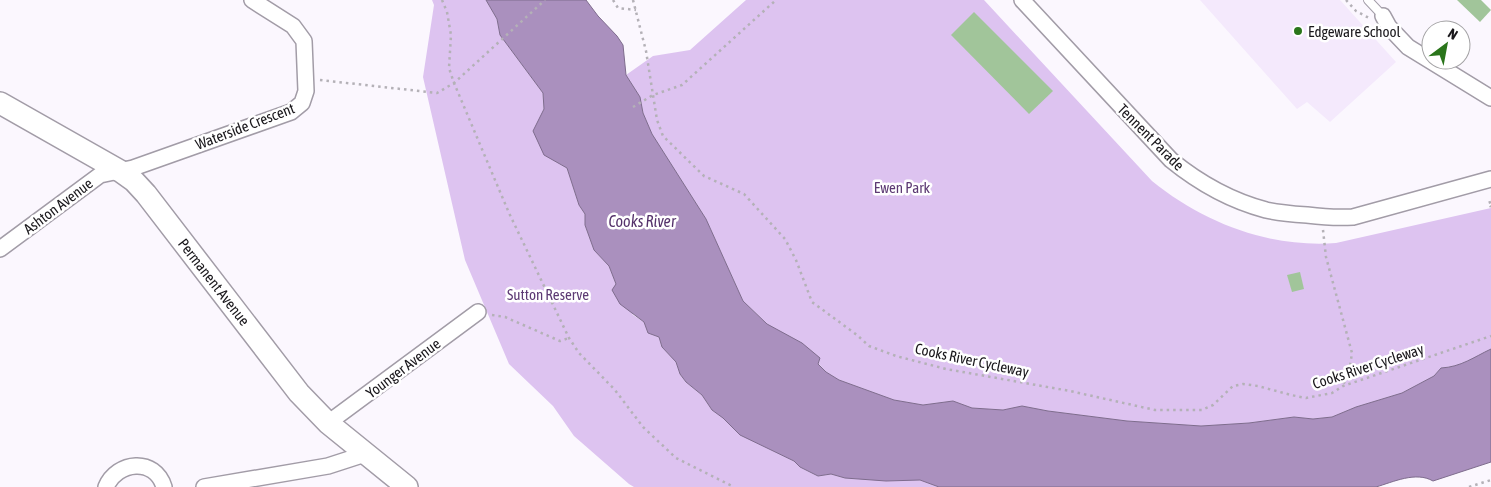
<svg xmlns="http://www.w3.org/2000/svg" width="1491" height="487" font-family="'Asap Condensed',sans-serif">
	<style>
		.built { fill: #f4e9fc }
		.green { fill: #ddc3f0 }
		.water { fill: #aa90be; stroke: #7e6c8d }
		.building { fill: #a1c59a }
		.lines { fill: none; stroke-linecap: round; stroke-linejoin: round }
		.lane-casing { stroke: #a29ca7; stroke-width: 10 }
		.street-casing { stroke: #a29ca7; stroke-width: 18 }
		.secondary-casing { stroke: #a29ca7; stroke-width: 24 }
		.path { stroke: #b4b1b7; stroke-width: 2.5; stroke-dasharray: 2.5 4; stroke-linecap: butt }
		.lane { stroke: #fff; stroke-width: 8 }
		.street { stroke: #fff; stroke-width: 15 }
		.secondary { stroke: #fff; stroke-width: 21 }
		.poi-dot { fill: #2a751b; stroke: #fff; stroke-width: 2 }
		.labels { text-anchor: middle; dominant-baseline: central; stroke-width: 5; stroke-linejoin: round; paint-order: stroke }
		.poi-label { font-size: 15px; fill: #19171b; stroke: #fff; text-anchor: start }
		.street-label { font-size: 15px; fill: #19171b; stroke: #fff }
		.park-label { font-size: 15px; fill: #5c3973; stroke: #fff }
		.water-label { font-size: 16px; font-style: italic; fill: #55326b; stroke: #fff }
	</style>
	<rect width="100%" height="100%" fill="#fbf7fe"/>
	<path class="built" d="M 1200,0 L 1340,0 L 1396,62 L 1330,122 L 1307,102 L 1297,109 Z"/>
	<g class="green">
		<path d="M 432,0 L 486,0 L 497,19 L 500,35 L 543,93 L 544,109 L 538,125 L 557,162 L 567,168 L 579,205 L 585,214 L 585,225 L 594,250 L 609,266 L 616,284 L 633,315 L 644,322 L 648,333 L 659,337 L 662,347 L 676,362 L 680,374 L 686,382 L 702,395 L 712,410 L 794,461 L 800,467 L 818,476 L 831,474 L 845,478 L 920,480 L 939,487 L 634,487 L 629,484 L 574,436 L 553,406 L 509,364 L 465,260 L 423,77 L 434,5 Z"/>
		<path d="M 746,0 L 984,0 L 1152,181 C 1204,223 1269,248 1336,243 L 1491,208 L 1491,349 C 1475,358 1460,367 1441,368 L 1434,376 L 1402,393 L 1356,407 L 1332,417 L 1313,419 L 1294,417 L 1249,423 L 1201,426 L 1127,421 L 1048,411 L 1022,406 L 1003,410 L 972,408 L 953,401 L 923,405 L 894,400 L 839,380 L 826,372 L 818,363 L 820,358 L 767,324 L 743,301 L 706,219 L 652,134 L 643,113 L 640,97 L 626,75 L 653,56 L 690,50 Z"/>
	</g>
	<path class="water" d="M 486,0 L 586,0 L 598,16 L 617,36 L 623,45 L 626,75 L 640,97 L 643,113 L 652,134 L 706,219 L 743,301 L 767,324 L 802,343 L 820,358 L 818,364 L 826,372 L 839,380 L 894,400 L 923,405 L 953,401 L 972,408 L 1003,410 L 1022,406 L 1048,411 L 1127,421 L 1201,426 L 1249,423 L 1294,417 L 1313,419 L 1332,417 L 1356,407 L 1402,393 L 1434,376 L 1441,368 C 1461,367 1474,357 1491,349 L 1491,462 L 1433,481 C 1416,471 1393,482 1376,487 L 939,487 L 920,480 L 886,481 L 845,478 L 831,474 L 818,476 L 800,467 L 794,461 L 740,435 L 723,418 L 712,410 L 702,395 L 686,382 L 680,374 L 676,362 L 662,347 L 659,337 L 648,333 L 644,322 L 620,304 L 612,290 L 616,284 L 609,266 L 594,250 L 585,225 L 585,214 L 579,205 L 567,168 L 544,155 L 533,131 L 544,109 L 543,93 L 500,35 L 497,19 Z"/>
	<g class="building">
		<path d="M 1457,0 L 1481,0 L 1491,10 L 1480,22 Z"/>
		<path d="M 974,12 L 1053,91 L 1029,114 L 951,35 Z"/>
		<path d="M 1300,272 L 1304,289 L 1292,292 L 1287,275 Z"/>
	</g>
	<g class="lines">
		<defs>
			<path id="lane" d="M 1368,0 L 1383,16"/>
			<g id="street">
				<path d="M 1022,0 L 1171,160 C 1198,182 1232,201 1266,210 C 1279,213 1293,214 1307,215 C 1323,217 1338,218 1353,217 L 1491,179"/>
				<path d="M 1383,16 L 1389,27 L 1408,47 L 1491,98"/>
				<path d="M 0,249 L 100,175 L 133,168 L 291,112 L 302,103 L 306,91 L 304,41 L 293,26 L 252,0"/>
				<path d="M 328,423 L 478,312"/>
				<path d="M 106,487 C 117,461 155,457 164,487"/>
				<path d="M 204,487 L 328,466 L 365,454"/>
			</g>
			<path id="secondary" d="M 0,103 L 120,171 L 134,181 L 146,194 L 299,393 L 328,423 L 407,487"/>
		</defs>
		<use href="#lane" class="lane-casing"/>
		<use href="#street" class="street-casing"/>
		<use href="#secondary" class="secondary-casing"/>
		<g class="path">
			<path d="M 442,0 L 447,12 L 451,35 L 449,68 L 454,83 L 509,213 L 569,338 L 579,353 L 615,390 L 643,427 L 676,458 L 734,487"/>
			<path d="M 613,0 L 618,8 L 636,10"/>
			<path d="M 633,0 L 646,51 L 657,120 L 663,136 L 704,176 L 744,194 L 785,239 L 796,260 L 812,302 L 857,335 L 869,346 L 896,356 L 946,369 L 1070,391 L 1155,410 L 1202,410 L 1213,405 L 1233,386 L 1243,384 L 1258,386 L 1291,395 L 1306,398 L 1332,393 L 1343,386 L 1491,336"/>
			<path d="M 1346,0 L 1356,11 L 1369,18"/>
			<path d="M 320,80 L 437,93 L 454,83 L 545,0"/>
			<path d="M 633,107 L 653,95 L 682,85 L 776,0"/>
			<path d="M 1491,202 L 1488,203 L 1491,207"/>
			<path d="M 1323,230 L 1326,257 L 1352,353 L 1350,366 L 1343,386"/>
			<path d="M 492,315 L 505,317 L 560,341 L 569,338"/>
			<path d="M 1469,487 L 1491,480"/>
		</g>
		<use href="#lane" class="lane"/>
		<use href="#street" class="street"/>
		<use href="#secondary" class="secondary"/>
	</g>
	<circle class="poi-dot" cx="1298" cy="31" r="5"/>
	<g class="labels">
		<g class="poi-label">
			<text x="1308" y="31">Edgeware School</text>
		</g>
		<g class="street-label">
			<text transform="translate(245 126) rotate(-21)">Waterside Crescent</text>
			<text transform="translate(1151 137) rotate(45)">Tennent Parade</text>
			<text transform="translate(58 206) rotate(-37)">Ashton Avenue</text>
			<text transform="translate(214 282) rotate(52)">Permanent Avenue</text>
			<text transform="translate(972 360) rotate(12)">Cooks River Cycleway</text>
			<text transform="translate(1368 366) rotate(-18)">Cooks River Cycleway</text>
			<text transform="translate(403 368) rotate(-37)">Younger Avenue</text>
		</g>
		<g class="park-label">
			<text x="902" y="187">Ewen Park</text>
			<text x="548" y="294">Sutton Reserve</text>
		</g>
		<g class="water-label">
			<text x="642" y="221">Cooks River</text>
		</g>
	</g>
	<g transform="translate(1446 45) rotate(32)"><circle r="24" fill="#ffffff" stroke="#a3a2a4"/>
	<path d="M0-4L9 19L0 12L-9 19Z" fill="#2a751b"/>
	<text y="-8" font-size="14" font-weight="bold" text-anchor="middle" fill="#19171b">N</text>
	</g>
</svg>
